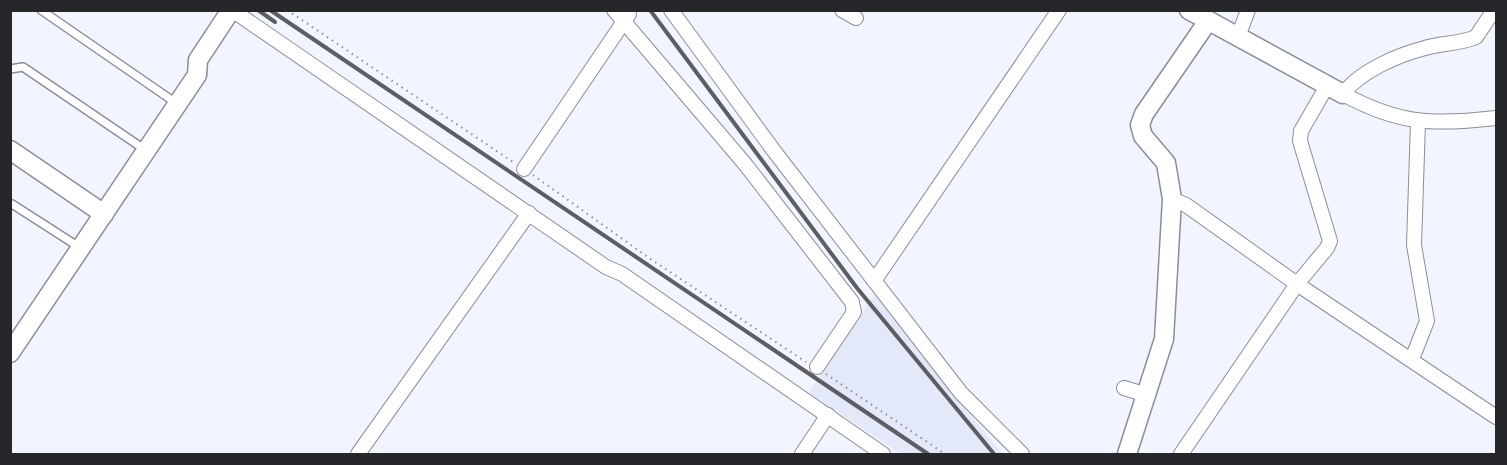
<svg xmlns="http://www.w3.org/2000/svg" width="1507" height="465" font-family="Jost,sans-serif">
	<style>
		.built { fill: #e4e9f9 }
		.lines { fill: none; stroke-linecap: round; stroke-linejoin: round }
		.lane-casing { stroke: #8b8e99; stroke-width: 10 }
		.street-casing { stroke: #8b8e99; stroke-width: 16 }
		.secondary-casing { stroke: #8b8e99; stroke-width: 21 }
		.path { stroke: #8c8e95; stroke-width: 2; stroke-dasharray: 1.5 4.5; stroke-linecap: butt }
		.lane { stroke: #fff; stroke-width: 7 }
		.street { stroke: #fff; stroke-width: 14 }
		.secondary { stroke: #fff; stroke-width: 18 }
		.rail { stroke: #5c5e64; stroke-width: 4 }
	</style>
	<rect width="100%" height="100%" fill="#f2f5ff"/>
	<path class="built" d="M 875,293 L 964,408 L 1003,454 L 901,454 L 809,393 Z"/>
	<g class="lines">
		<defs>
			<g id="lane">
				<path d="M 41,10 L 176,103"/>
				<path d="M 10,69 L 23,67 L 144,149"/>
				<path d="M 12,204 L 79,247"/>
			</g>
			<g id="street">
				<path d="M 232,10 L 606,267 L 622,274 L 883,454"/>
				<path d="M 614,10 L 745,164 L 852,302 L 854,312 L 817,367"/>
				<path d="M 671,10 L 774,151 L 961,393 L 1022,454"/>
				<path d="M 842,10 L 856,18"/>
				<path d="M 1494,10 L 1476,37 C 1460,44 1441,43 1425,48 C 1398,55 1360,71 1343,94 C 1400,125 1434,125 1496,118"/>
				<path d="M 1238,37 L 1248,10"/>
				<path d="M 524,169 L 629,14"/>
				<path d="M 1172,199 L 1186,205 L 1297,284 L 1496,417"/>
				<path d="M 874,281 L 1059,10"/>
				<path d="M 1412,359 L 1427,321 L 1414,245 L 1418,122"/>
				<path d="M 1124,388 L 1147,395"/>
				<path d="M 358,454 L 529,213"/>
				<path d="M 802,454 L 828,415"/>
				<path d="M 1181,454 L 1297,284 L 1327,248 L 1330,241 L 1300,141 L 1301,131 L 1327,86"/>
			</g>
			<g id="secondary">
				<path d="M 1189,10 L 1343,94"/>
				<path d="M 10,150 L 104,214"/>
				<path d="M 10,353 L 197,75 L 198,60 L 231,10"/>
				<path d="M 1127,454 L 1164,339 L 1172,199 L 1166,163 L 1143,136 L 1140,125 L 1144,114 L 1208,21"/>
			</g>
		</defs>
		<use href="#lane" class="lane-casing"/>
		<use href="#street" class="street-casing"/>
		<use href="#secondary" class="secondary-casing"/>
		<g class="path">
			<path d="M 287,10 L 513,162"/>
			<path d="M 533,175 L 652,260 L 806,362"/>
			<path d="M 826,374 L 945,454"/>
		</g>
		<use href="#lane" class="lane"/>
		<use href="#street" class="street"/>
		<use href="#secondary" class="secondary"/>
		<g class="rail">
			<path d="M 258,10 L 275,22"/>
			<path d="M 270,10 L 928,454"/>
			<path d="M 650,10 L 857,288 L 994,454"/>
		</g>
	</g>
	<rect width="1507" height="465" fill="none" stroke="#25272b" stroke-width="24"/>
</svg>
